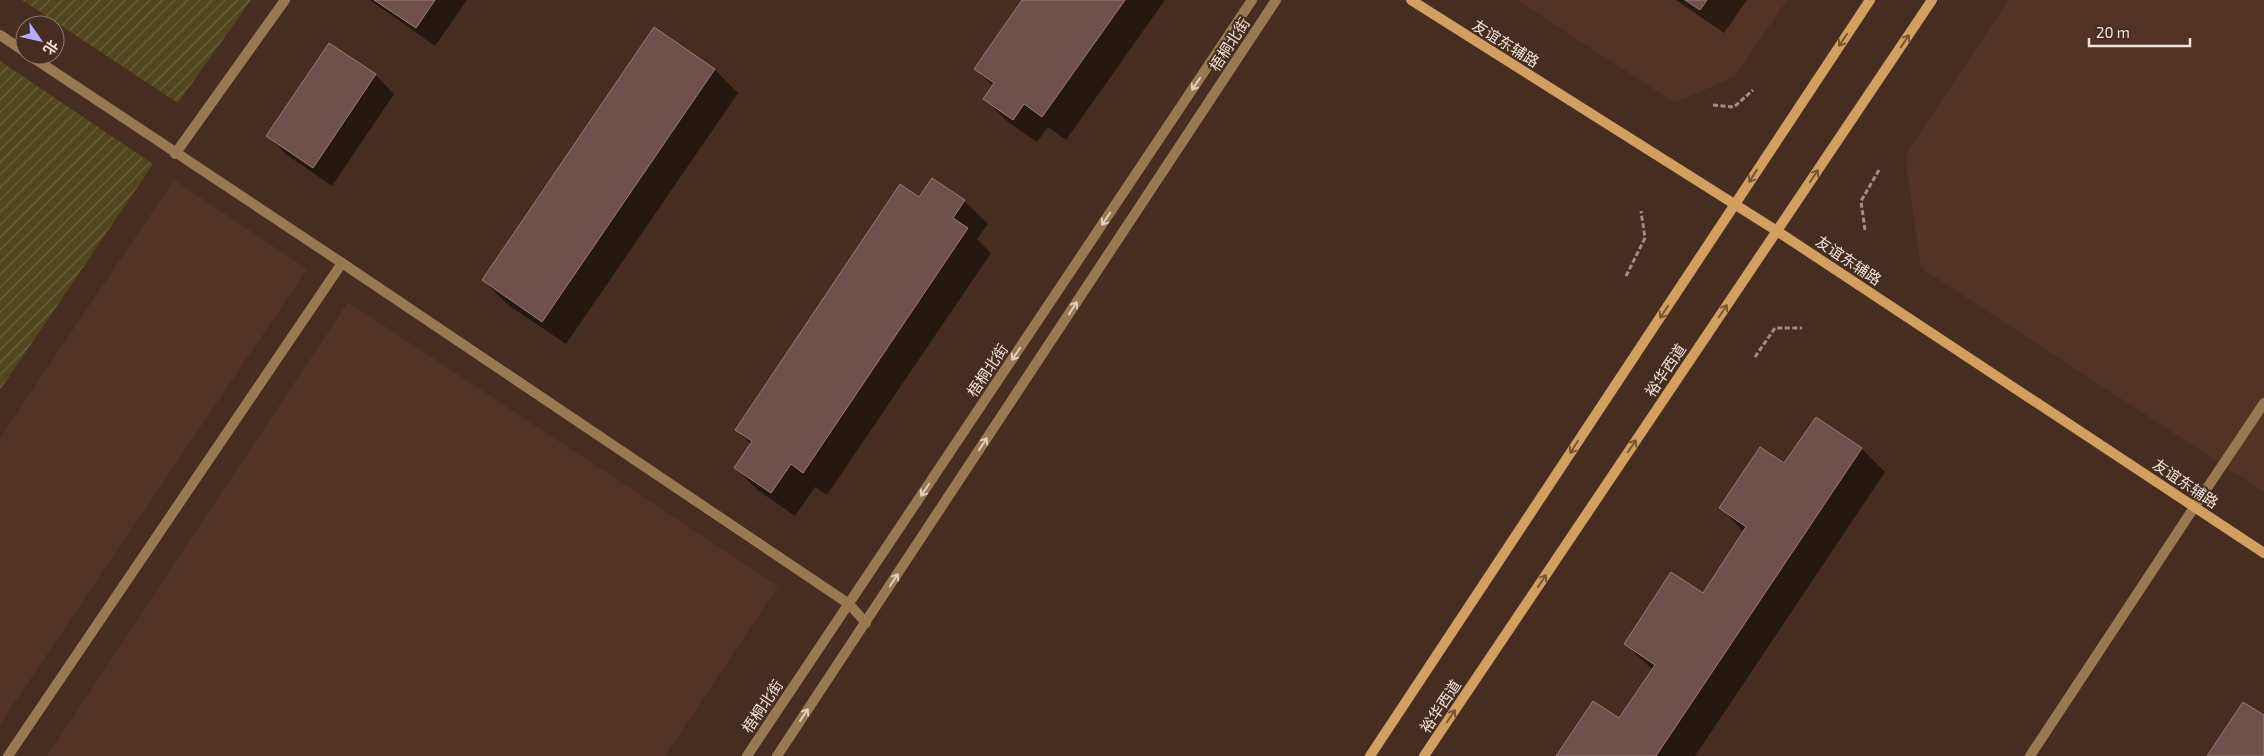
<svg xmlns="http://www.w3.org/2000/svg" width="2264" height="756" font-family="'Exo 2','Noto Sans SC',sans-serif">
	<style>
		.built { fill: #533424 }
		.garden { fill: url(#garden-furrows) }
		.shadow { fill: #0007 }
		.building { fill: #70504d; stroke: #9c7a77 }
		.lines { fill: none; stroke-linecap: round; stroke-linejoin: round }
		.path { stroke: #a28d82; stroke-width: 3; stroke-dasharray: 5 2.5; stroke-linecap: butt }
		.lane { stroke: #987953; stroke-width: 10 }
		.street { stroke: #987953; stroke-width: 10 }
		.secondary { stroke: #d19f60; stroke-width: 10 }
		.oneway { stroke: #775536 }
		.oneway2 { stroke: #e2cebf }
		.labels { text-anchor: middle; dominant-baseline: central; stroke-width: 4; stroke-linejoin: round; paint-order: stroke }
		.street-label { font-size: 15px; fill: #f4e3da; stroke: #462d20 }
	</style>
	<defs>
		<pattern id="garden-furrows" width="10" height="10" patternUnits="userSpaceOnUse" patternTransform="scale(1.25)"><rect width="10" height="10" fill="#50471f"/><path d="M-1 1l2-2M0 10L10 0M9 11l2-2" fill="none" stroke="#6a613f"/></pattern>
	</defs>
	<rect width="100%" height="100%" fill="#462d20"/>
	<g class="built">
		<path d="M 1517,0 L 1787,0 L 1735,76 L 1675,103 Z"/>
		<path d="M 2009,0 L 2264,0 L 2264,492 L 1921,268 L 1905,156 Z"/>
		<path d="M 174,180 L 307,269 L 0,724 L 0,438 Z"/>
		<path d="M 348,302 L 778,586 L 665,756 L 47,756 Z"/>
	</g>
	<g class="garden">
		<path d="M 22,0 L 251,0 L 178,103 Z"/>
		<path d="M 0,61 L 153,164 L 0,390 Z"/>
	</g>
	<g class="shadow">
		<path d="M 370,0 L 467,0 L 435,46 Z"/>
		<path d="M 1024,0 L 1165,0 L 1066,140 L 1048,127 L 1037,142 L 1008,122 L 984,98 L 993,86 L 975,69 Z"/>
		<path d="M 1676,0 L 1747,0 L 1724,33 Z"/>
		<path d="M 655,29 L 715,70 L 738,93 L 566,344 L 507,304 L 483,280 Z"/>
		<path d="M 375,74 L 394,94 L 332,186 L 287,155 L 268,136 Z"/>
		<path d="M 919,198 L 964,201 L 988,224 L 977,239 L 991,253 L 827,495 L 815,487 L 795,516 L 759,491 L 735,468 L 751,444 L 736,430 Z"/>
		<path d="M 1862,449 L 1885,472 L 1695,756 L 1557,756 L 1619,720 L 1653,670 L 1625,644 L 1703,594 L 1744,532 L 1721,508 L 1785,465 Z"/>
	</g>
	<g class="building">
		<path d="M 374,0 L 435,0 L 416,28 Z"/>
		<path d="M 1022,0 L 1125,0 L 1042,117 L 1024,104 L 1013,120 L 983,99 L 994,83 L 974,69 Z"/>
		<path d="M 1685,0 L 1707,0 L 1700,10 Z"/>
		<path d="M 654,27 L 715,69 L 542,322 L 482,280 Z"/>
		<path d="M 329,43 L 376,74 L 313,168 L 266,136 Z"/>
		<path d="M 932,178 L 965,200 L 953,218 L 968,228 L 803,473 L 791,464 L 771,493 L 734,468 L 752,441 L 735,430 L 900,184 L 919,197 Z"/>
		<path d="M 1816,417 L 1862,448 L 1656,756 L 1556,756 L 1593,701 L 1619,718 L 1655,665 L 1624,644 L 1671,572 L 1703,593 L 1746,527 L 1719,508 L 1760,447 L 1784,463 Z"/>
		<path d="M 2243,702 L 2264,715 L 2264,756 L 2207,756 Z"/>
	</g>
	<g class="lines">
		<g class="path">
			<path d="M 1713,105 L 1734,107 L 1753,90"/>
			<path d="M 1865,230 L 1861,201 L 1879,170"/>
			<path d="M 1626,276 L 1645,238 L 1641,211"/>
			<path d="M 1755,357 L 1775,328 L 1802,328"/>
		</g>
		<g class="lane">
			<path d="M 0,35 L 25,52"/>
			<path d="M 29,55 L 342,263"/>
			<path d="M 175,154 L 285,0"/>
			<path d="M 2195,506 L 2264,403"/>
		</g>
		<g class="street">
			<path d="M 8,756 L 342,263 L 849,604 L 866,623"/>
			<path d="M 747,756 L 1252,0"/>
			<path d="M 777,756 L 1276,0"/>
			<path d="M 2030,756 L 2195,506"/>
		</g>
		<g class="secondary">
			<path d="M 1411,0 L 1777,231 L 2264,553"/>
			<path d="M 1370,756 L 1870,0"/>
			<path d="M 1424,756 L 1932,0"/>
		</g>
	</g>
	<defs><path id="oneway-shaft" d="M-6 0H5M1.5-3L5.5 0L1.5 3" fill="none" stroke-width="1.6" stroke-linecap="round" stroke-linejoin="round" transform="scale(1.25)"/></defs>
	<g class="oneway">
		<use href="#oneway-shaft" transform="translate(1843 40) rotate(124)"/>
		<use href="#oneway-shaft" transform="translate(1905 41) rotate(-56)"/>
		<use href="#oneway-shaft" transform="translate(1753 176) rotate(122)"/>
		<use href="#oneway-shaft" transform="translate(1814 176) rotate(-56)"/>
		<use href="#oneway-shaft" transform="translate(1723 311) rotate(-56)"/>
		<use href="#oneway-shaft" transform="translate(1664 312) rotate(123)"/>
		<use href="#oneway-shaft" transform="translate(1632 446) rotate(-56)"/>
		<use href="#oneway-shaft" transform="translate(1574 447) rotate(123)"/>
		<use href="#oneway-shaft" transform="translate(1542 581) rotate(-56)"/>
		<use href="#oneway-shaft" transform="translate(1451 716) rotate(-56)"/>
	</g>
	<g class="oneway2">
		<use href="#oneway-shaft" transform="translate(1196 84) rotate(124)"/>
		<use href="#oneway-shaft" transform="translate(1106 219) rotate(124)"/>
		<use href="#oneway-shaft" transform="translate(1073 308) rotate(-57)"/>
		<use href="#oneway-shaft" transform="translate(1016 354) rotate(124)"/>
		<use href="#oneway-shaft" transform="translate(983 444) rotate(-57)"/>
		<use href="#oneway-shaft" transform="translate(925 490) rotate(124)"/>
		<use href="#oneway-shaft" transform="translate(894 580) rotate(-57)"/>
		<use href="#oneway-shaft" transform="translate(804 715) rotate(-56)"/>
	</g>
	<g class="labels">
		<g class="street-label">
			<text transform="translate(1506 43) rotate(32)">友谊东辅路</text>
			<text transform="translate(1229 44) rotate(-57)">梧桐北街</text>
			<text transform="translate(1849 260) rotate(34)">友谊东辅路</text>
			<text transform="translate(987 370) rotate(-56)">梧桐北街</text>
			<text transform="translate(1665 370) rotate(-56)">裕华西道</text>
			<text transform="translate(2186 483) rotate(34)">友谊东辅路</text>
			<text transform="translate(762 706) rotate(-56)">梧桐北街</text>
			<text transform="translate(1440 706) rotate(-56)">裕华西道</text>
		</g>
	</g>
	<g transform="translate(40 40) rotate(124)"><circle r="24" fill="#462d20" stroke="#8c766a"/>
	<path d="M0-4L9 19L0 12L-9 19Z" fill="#b3adf9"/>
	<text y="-8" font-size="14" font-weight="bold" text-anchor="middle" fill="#f4e3da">北</text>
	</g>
	<path d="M2089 38v8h101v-8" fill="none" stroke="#f4e3da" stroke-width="2.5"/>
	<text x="2096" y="38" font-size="15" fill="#f4e3da" stroke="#462d20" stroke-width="4" paint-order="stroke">20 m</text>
</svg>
